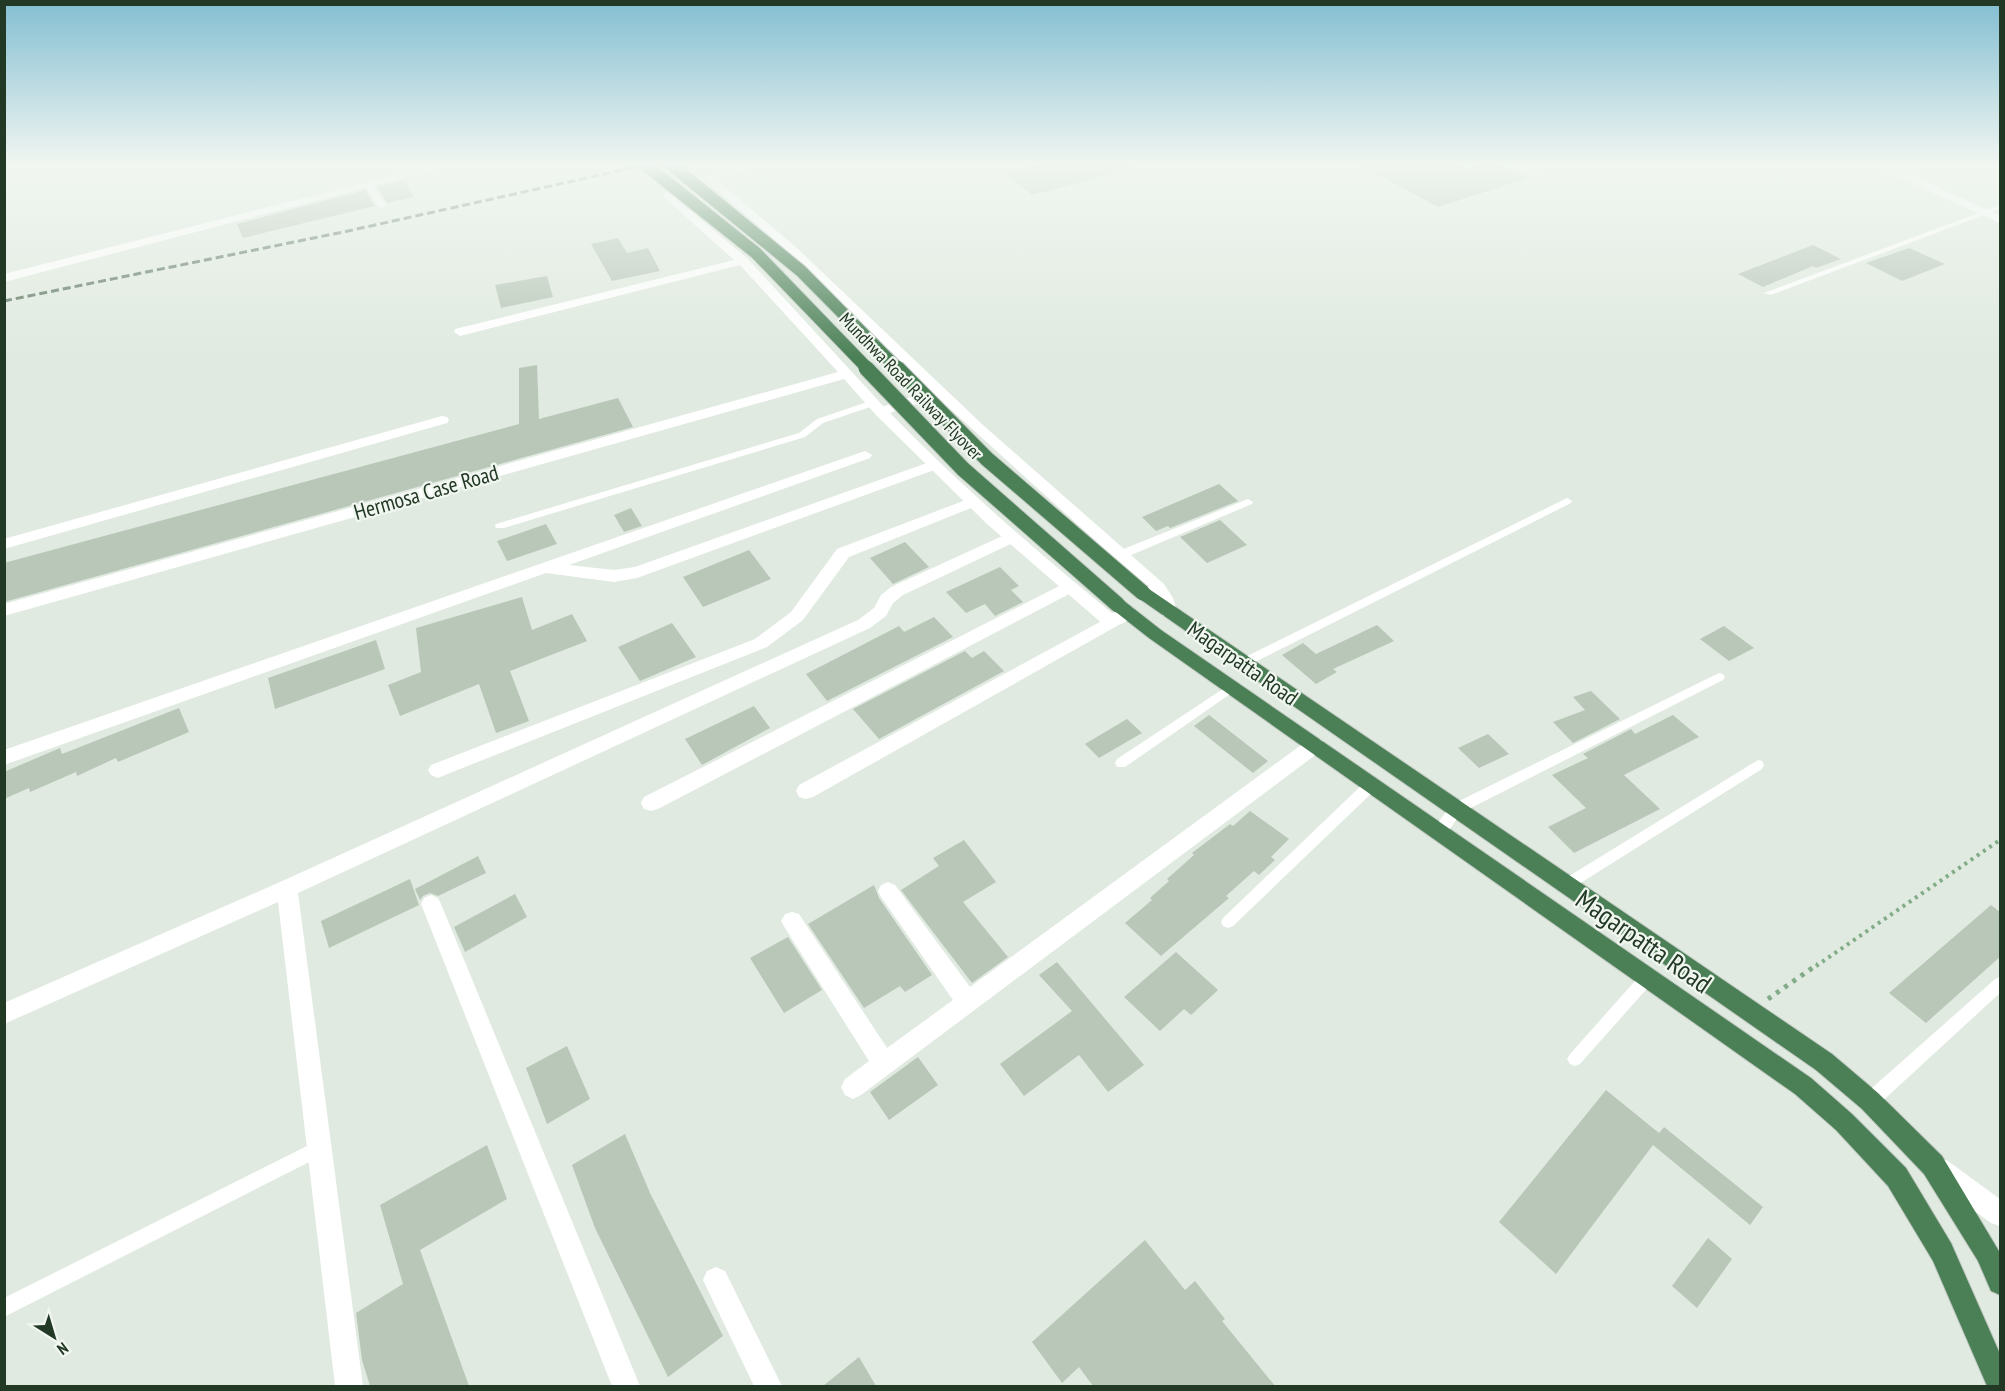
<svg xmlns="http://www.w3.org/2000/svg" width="2005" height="1391" font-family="'PT Sans Narrow',sans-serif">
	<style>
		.building { fill: #b9c7b9 }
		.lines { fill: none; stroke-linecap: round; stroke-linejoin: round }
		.trunk-casing { stroke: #c1c8c2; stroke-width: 2 }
		.path-far1 { stroke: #82ac87; stroke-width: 4; stroke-dasharray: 3 4.5; stroke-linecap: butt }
		.path { stroke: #82ac87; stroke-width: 5; stroke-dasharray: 4 6; stroke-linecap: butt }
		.service { fill: #fff; fill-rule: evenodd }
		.minor { fill: #fff; fill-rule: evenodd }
		.tertiary { fill: #fff; fill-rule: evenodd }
		.trunk { fill: #4b8056; fill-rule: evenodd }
		.rail { stroke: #5c7560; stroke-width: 3; stroke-dasharray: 8 4; stroke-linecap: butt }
		.trunk-bridge-far1-casing { stroke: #c1c8c2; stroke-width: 14; stroke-linecap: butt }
		.trunk-bridge-casing { stroke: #c1c8c2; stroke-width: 17; stroke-linecap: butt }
		.trunk-bridge-far1 { stroke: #4b8056; stroke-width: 12 }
		.trunk-bridge { stroke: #4b8056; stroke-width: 15 }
		.labels { text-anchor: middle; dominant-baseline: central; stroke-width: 4.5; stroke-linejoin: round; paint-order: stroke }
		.far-street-label { font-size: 18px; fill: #223925; stroke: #f1f7f0 }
		.street-label { font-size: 22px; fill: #223925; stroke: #f1f7f0 }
		.near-street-label { font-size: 27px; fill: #223925; stroke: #f1f7f0 }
	</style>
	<rect width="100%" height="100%" fill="#e0eae0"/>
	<g class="building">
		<path d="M 1046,163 L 1130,163 L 1131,169 L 1032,195 L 1005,173 Z"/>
		<path d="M 1356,163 L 1456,163 L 1468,169 L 1485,163 L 1498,163 L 1528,178 L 1438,207 Z"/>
		<path d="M 405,181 L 414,197 L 387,203 L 377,187 Z"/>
		<path d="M 365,190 L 375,206 L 243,238 L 237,224 Z"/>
		<path d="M 618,238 L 627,253 L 648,248 L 660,271 L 612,281 L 591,244 Z"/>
		<path d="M 1813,245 L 1841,259 L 1816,268 L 1813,266 L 1763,287 L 1738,274 Z"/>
		<path d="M 1909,248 L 1945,264 L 1902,281 L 1866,263 Z"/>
		<path d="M 547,276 L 553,297 L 501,308 L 495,285 Z"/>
		<path d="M 537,365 L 539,419 L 618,398 L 633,427 L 4,602 L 4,563 L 519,424 L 519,368 Z"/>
		<path d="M 1219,484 L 1238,501 L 1170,528 L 1168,526 L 1156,531 L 1142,517 Z"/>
		<path d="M 631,508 L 642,526 L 624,532 L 614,515 Z"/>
		<path d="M 1220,520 L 1247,545 L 1207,563 L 1180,537 Z"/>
		<path d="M 546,524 L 557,544 L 507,561 L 497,541 Z"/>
		<path d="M 905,542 L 929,567 L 893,584 L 870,558 Z"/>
		<path d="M 749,550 L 771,579 L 703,607 L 683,577 Z"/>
		<path d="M 1000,567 L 1019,586 L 1011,590 L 1023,602 L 995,616 L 985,604 L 966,613 L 946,592 Z"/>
		<path d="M 522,597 L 532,630 L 572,614 L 587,641 L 510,671 L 529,721 L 496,733 L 479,684 L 400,716 L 388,685 L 421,672 L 416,628 Z"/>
		<path d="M 934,617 L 953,637 L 827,701 L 806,674 L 899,626 L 904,632 Z"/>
		<path d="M 672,623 L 696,657 L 640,681 L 618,647 Z"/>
		<path d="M 1377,625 L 1394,641 L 1333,669 L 1337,672 L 1316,684 L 1282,655 L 1303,643 L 1316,654 Z"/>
		<path d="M 1724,626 L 1754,648 L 1729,661 L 1700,639 Z"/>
		<path d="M 376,640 L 385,669 L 275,709 L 268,678 Z"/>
		<path d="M 965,651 L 972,658 L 984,651 L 1004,671 L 879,739 L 853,709 Z"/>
		<path d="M 1591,691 L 1620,719 L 1573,743 L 1553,722 L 1585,710 L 1573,697 Z"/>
		<path d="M 754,706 L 770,728 L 702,765 L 685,739 Z"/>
		<path d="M 179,708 L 189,732 L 118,762 L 116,758 L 77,776 L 76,772 L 30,792 L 29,788 L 4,799 L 4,772 L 60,748 L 62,754 Z"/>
		<path d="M 1209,715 L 1268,761 L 1253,773 L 1194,726 Z"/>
		<path d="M 1673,715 L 1699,737 L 1624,775 L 1660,809 L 1574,853 L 1548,827 L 1586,808 L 1552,775 L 1588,758 L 1583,754 L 1631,729 L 1635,734 Z"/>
		<path d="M 1127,719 L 1142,733 L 1099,758 L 1085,744 Z"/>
		<path d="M 1488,734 L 1509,754 L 1479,768 L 1458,748 Z"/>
		<path d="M 1250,811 L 1289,839 L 1271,857 L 1275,860 L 1259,875 L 1254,871 L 1226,896 L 1229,898 L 1161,956 L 1125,923 L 1152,900 L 1150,898 L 1169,881 L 1167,879 L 1194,855 L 1192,853 L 1230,824 L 1233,826 Z"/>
		<path d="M 964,840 L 996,882 L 963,902 L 1008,957 L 972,983 L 901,890 L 939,866 L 933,858 Z"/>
		<path d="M 478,856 L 486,873 L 438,896 L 430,893 L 423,896 L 420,900 L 415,889 Z"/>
		<path d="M 410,879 L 419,905 L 329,948 L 321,921 Z"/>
		<path d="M 874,885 L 879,898 L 932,975 L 905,992 L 900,986 L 864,1008 L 808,924 Z"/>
		<path d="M 515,894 L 527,917 L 465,952 L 454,927 Z"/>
		<path d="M 1991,905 L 2001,913 L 2001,956 L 1926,1023 L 1889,993 Z"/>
		<path d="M 788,937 L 822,990 L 784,1013 L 750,958 Z"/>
		<path d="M 1176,952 L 1218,990 L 1191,1015 L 1184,1009 L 1160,1031 L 1124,997 Z"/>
		<path d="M 1057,962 L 1144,1065 L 1108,1092 L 1079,1055 L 1024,1096 L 1000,1064 L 1072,1011 L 1039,975 Z"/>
		<path d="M 567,1046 L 590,1099 L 547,1124 L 526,1068 Z"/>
		<path d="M 918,1057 L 938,1085 L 889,1120 L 870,1092 Z"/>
		<path d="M 1606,1090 L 1659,1133 L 1664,1127 L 1763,1207 L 1750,1225 L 1653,1145 L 1556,1274 L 1499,1222 Z"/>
		<path d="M 625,1134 L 650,1193 L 723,1336 L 668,1377 L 595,1228 L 572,1165 Z"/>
		<path d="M 487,1145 L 507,1199 L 420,1250 L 469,1386 L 370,1386 L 362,1360 L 356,1313 L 403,1284 L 380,1205 Z"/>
		<path d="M 1708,1238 L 1732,1259 L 1697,1308 L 1672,1286 Z"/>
		<path d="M 1145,1240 L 1185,1290 L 1195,1281 L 1225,1319 L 1222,1321 L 1275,1386 L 1093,1386 L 1079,1367 L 1062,1383 L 1032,1342 Z"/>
		<path d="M 859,1357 L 876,1386 L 823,1386 Z"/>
	</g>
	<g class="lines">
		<defs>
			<g id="trunk">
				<path d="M 1143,587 L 1149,589 L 1832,1054 L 1878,1093 L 1942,1156 L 2000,1253 L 2000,1295 L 1991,1291 L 1978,1261 L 1924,1174 L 1862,1109 L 1816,1070 L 1137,597 L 1135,593 L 1137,589 Z"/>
				<path d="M 1118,599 L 1124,601 L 1161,630 L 1811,1078 L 1852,1114 L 1906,1168 L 1951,1243 L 2000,1354 L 2000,1386 L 1987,1386 L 1933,1261 L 1888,1186 L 1836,1130 L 1795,1094 L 1149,638 L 1112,609 L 1110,605 L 1112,601 Z"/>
			</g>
		</defs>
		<use href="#trunk" class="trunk-casing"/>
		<path class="path-far1" d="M 1816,966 L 2000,840"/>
		<path class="path" d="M 1768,999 L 1818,964"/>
		<g class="service">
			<path d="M 365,183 L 371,183 L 386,205 L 385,207 L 379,207 L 364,185 Z"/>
			<path d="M 2000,205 L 2000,209 L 1771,295 L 1764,293 Z"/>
			<path d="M 873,400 L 878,403 L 876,405 L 823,423 L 805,437 L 504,528 L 496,528 L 495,526 L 496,524 L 799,433 L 817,419 Z"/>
			<path d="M 1567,498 L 1572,501 L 1571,503 L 1247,666 L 1239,666 L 1237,663 L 1239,660 Z"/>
			<path d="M 1248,499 L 1253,502 L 1252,504 L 1124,558 L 1120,559 L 1115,555 L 1116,552 Z"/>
			<path d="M 1719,673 L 1723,674 L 1725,677 L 1723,680 L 1461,813 C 1454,822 1447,839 1434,836 L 1432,832 L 1434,828 L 1451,805 Z"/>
			<path d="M 1232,683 L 1238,687 L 1236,690 L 1125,767 L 1117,767 L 1115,763 L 1117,759 Z"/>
			<path d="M 1758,760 L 1762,761 L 1764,765 L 1762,769 L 1571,889 L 1566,891 L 1561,889 L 1559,885 L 1561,881 Z"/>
			<path d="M 1371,780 L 1376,781 L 1377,785 L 1376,789 L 1233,926 L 1228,928 L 1223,926 L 1221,922 L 1223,918 L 1366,781 Z"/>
			<path d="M 1647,971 L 1652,973 L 1654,978 L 1652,983 L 1580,1064 L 1575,1066 L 1570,1064 L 1567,1059 L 1570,1054 L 1642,973 Z"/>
			<path d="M 2000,977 L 2000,993 L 1876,1107 L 1870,1109 L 1864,1107 L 1862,1101 L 1864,1095 L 1995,979 Z"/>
			<path d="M 319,1140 L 325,1142 L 327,1148 L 325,1154 L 4,1317 L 4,1298 Z"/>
		</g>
		<g class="minor">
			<path d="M 443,163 L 460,163 L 4,282 L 4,274 Z"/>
			<path d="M 1507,163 L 1520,163 L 1539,174 L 1538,176 L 1530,176 Z"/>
			<path d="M 1872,163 L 1885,163 L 1899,169 L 1920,163 L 1935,163 L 1934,165 L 1908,173 L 2000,216 L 2000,223 L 1893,175 Z"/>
			<path d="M 668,192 L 747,258 L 886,409 L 888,412 L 886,415 L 876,415 L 844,379 L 4,616 L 4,604 L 838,372 L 740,265 L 460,336 L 454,332 L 455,329 L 734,260 L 664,197 L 664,193 Z"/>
			<path d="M 442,416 L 447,417 L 449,420 L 447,423 L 4,549 L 4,539 Z"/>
			<path d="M 865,451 L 872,455 L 870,458 L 569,565 L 614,570 L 635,567 L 927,463 L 932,461 L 939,466 L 937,469 L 637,578 L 614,582 L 546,573 L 4,765 L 4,750 Z"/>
			<path d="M 971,498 L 979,503 L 976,506 L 849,557 L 803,620 L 767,647 L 445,775 L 438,778 L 431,775 L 428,770 L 431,765 L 755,639 L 791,612 L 837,549 Z"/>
			<path d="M 1011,532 L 1017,533 L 1019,537 L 1017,541 L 903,595 L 893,603 L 886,616 L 870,628 L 298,893 L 363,1386 L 335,1386 L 278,902 L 4,1024 L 4,1003 L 280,882 L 858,620 L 874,608 L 881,595 L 891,587 Z"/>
			<path d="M 1069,581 L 1075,583 L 1077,587 L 1075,591 L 658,809 L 651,811 L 644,809 L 641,803 L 644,797 Z"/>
			<path d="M 1111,616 L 1117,618 L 1119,622 L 1117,626 L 813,797 L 806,799 L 799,797 L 796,791 L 799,785 Z"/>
			<path d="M 1315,738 L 1322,740 L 1324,745 L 1322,750 L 861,1095 L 853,1099 L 845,1095 L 841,1087 L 845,1079 L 869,1061 L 785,928 L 781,921 L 785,914 L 792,912 L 799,914 L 887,1048 L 953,1000 L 881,897 L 878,891 L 881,885 L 888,882 L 895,885 L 970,987 L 1308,740 Z"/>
			<path d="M 431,895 L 438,898 L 441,904 L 640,1386 L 612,1386 L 421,904 L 424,898 Z"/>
			<path d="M 1939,1158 L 1948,1161 L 2000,1199 L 2000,1226 L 1991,1223 L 1930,1179 L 1927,1170 L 1930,1161 Z"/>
			<path d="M 716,1267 L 725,1271 L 782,1386 L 754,1386 L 703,1280 L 707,1271 Z"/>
		</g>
		<path class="tertiary" d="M 749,163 L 764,163 L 716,179 L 798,249 L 984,426 L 1164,584 L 1173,598 L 1177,612 L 1175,616 L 1163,616 L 1152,592 L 937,397 L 890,413 C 960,485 1035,550 1112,613 L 1127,606 L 1133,608 L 1135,612 C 1130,621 1116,629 1105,626 L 987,524 L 876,415 L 874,412 L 876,409 L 930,390 L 790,253 L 703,178 Z"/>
		<use href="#trunk" class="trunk"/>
		<path class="rail" d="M 4,301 L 348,231 L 654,163"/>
		<defs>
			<g id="trunk-bridge-far1">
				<path d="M 643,163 L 756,253 L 868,369"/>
				<path d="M 669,163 L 801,271 L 898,369"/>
			</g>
			<g id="trunk-bridge">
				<path d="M 866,368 L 963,469 L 1118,605"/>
				<path d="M 897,368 L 987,459 L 1143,593"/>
			</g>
		</defs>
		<use href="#trunk-bridge-far1" class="trunk-bridge-far1-casing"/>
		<use href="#trunk-bridge" class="trunk-bridge-casing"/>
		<use href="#trunk-bridge-far1" class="trunk-bridge-far1"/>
		<use href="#trunk-bridge" class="trunk-bridge"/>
	</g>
	<linearGradient id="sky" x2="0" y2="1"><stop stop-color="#83bed2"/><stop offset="0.46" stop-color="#f1f6f1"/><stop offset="1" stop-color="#f1f6f1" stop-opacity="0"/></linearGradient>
	<rect width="2005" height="357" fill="url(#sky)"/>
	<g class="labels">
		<g class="far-street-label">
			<text transform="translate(911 386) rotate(46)">Mundhwa Road Railway Flyover</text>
		</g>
		<g class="street-label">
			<text transform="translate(426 492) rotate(-16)">Hermosa Case Road</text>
			<text transform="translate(1243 663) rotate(35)">Magarpatta Road</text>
		</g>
		<g class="near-street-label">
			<text transform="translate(1644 941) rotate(35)">Magarpatta Road</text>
		</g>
	</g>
	<rect width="2005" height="1391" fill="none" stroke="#223925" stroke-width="12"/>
	<g transform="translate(54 1337) rotate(143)" stroke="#f1f7f0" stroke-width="4.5" paint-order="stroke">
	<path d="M0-4.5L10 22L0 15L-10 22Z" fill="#223925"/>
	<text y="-9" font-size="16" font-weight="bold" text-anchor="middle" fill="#223925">N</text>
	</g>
</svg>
